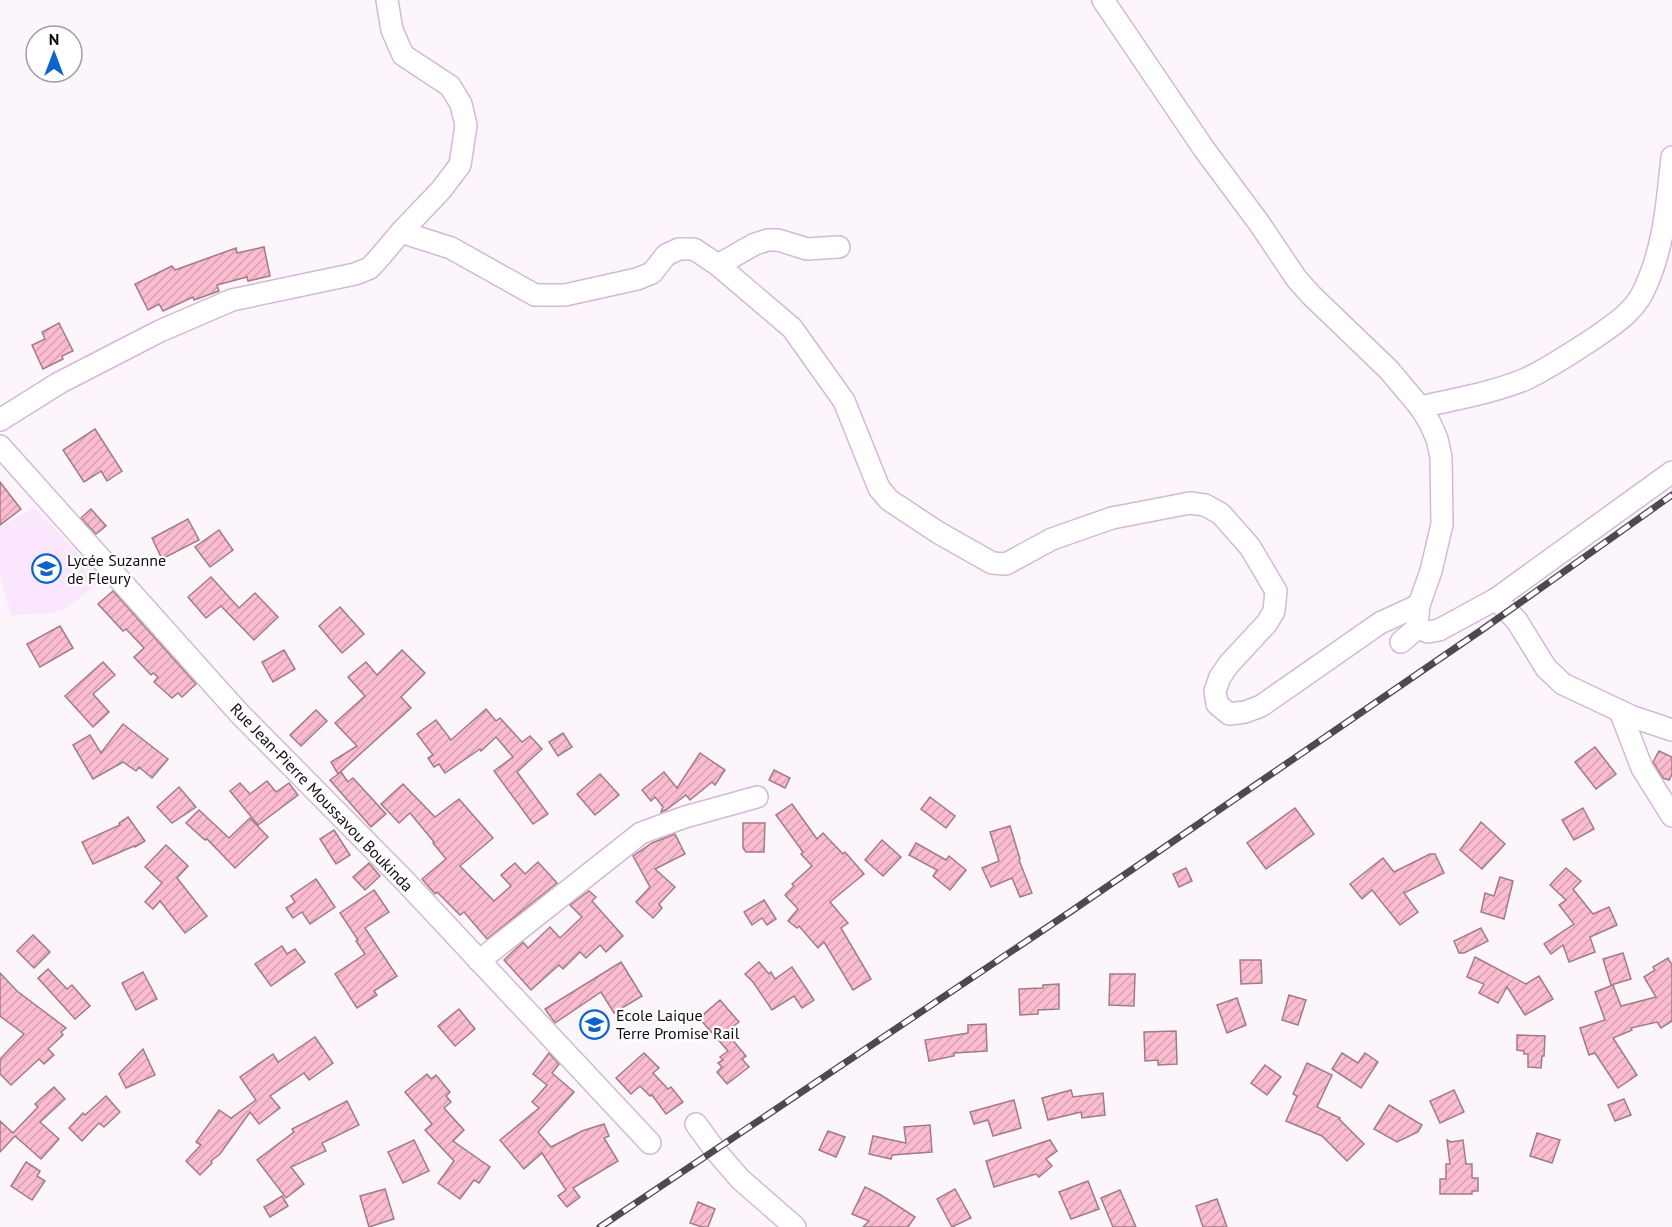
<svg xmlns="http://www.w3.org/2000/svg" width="1672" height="1227" font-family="'PT Sans',sans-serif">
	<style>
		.built { fill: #fae7fd }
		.building { fill: url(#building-hatch); stroke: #a17c87; stroke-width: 1.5 }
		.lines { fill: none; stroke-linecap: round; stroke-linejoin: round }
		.minor-casing { stroke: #d2b9d6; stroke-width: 24 }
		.minor { stroke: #fff; stroke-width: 21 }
		.rail-casing { stroke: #4f4850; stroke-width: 7 }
		.rail { stroke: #fff; stroke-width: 4.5; stroke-dasharray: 14; stroke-linecap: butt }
		.labels { text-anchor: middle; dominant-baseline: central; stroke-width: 4.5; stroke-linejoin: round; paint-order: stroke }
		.poi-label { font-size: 16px; fill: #120a13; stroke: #fff; text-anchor: start }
		.street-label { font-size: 16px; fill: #120a13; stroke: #fff }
	</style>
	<defs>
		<pattern id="building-hatch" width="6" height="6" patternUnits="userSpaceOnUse" patternTransform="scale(1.5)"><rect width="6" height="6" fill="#fabcce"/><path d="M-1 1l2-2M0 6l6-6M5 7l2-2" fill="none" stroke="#d5a0b0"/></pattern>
	</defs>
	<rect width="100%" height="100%" fill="#fcf6fc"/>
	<path class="built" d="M 34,507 L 102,579 L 68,608 L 50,614 L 11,615 L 0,576 L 0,527 Z"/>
	<g class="building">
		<path d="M 264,247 L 270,276 L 248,281 L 247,277 L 217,285 L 219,291 L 194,300 L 193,297 L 163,311 L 159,304 L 148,310 L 135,284 L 172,266 L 175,270 L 236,248 L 237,253 Z"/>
		<path d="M 59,323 L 73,351 L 62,356 L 63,359 L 43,369 L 32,345 L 45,339 L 42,332 Z"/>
		<path d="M 95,429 L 122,471 L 107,481 L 101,471 L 84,482 L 63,450 Z"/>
		<path d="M 0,482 L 21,509 L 0,525 Z"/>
		<path d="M 91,509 L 106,526 L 96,534 L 81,518 Z"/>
		<path d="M 188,519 L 199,540 L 162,559 L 152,538 Z"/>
		<path d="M 219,530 L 233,550 L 210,567 L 195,547 Z"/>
		<path d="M 211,577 L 239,608 L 255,593 L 278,617 L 254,640 L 221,606 L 206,618 L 188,597 Z"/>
		<path d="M 113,591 L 196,684 L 182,697 L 178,693 L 172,698 L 154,682 L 158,677 L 153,673 L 151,675 L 134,657 L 144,648 L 126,629 L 123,631 L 98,604 Z"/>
		<path d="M 340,607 L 364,634 L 342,653 L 319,626 Z"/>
		<path d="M 60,626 L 73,648 L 40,667 L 27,644 Z"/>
		<path d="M 284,650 L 295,669 L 273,682 L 262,662 Z"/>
		<path d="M 402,650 L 425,673 L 401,697 L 411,708 L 338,774 L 331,762 L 357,746 L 335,723 L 365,696 L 348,677 L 366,662 L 377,675 Z"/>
		<path d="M 103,662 L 115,675 L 93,694 L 109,712 L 93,727 L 65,696 Z"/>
		<path d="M 486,709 L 496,721 L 500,718 L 522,742 L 530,736 L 542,749 L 517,772 L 548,814 L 533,824 L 494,771 L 513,757 L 496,737 L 481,751 L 480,749 L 445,773 L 439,764 L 434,767 L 428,758 L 433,755 L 417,734 L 436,720 L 451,740 Z"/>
		<path d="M 316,710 L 327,721 L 301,746 L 290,735 Z"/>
		<path d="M 123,724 L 168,759 L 152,778 L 139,767 L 136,771 L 123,762 L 93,779 L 73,745 L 90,735 L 101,753 Z"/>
		<path d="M 563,733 L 572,747 L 558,756 L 549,742 Z"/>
		<path d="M 1595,747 L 1616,774 L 1596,789 L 1575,762 Z"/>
		<path d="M 1659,751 L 1672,757 L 1672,774 L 1669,780 L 1663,778 L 1653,762 Z"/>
		<path d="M 700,753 L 725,770 L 715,785 L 712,782 L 690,800 L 686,795 L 666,810 L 661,812 L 663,807 L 655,797 L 651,801 L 642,790 L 664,772 L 677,788 Z"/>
		<path d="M 774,770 L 790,778 L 785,788 L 769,780 Z"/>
		<path d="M 341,772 L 348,782 L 353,778 L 386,814 L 371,827 L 330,780 Z"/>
		<path d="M 600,774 L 619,795 L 595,815 L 577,794 Z"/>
		<path d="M 267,781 L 276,792 L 289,783 L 298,795 L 258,825 L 230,791 L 240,783 L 250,794 Z"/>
		<path d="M 403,784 L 435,817 L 459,799 L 493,838 L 460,866 L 494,901 L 511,886 L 501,875 L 515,863 L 525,874 L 538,862 L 557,883 L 487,939 L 464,912 L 460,915 L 437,892 L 435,894 L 422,879 L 446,859 L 433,843 L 434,842 L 410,813 L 399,823 L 381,804 Z"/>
		<path d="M 179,787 L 196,807 L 172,823 L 157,807 Z"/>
		<path d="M 930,797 L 955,816 L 946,828 L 921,809 Z"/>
		<path d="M 792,804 L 817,839 L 823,833 L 843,854 L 845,852 L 864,874 L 830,902 L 848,923 L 841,928 L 871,979 L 853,990 L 824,942 L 818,948 L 799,926 L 797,928 L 788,921 L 798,909 L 785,895 L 794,886 L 792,884 L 812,866 L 801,854 L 803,852 L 776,815 Z"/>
		<path d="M 1295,808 L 1314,834 L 1266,869 L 1247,843 Z"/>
		<path d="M 1583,808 L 1594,829 L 1574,840 L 1562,820 Z"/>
		<path d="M 199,810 L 229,838 L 250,818 L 268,837 L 235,868 L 207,839 L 205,840 L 186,823 Z"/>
		<path d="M 128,817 L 145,841 L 135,847 L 134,846 L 93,864 L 82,842 L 120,825 L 119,823 Z"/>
		<path d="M 1481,822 L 1505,844 L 1482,869 L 1460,850 Z"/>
		<path d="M 743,823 L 765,823 L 764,852 L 746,852 L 743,848 Z"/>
		<path d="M 1010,826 L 1020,859 L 1019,860 L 1032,893 L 1020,897 L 1012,878 L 991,887 L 982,868 L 999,861 L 990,832 Z"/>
		<path d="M 334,830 L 350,855 L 336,864 L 320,839 Z"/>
		<path d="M 675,834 L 685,854 L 655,869 L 675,887 L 659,904 L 662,908 L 653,918 L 636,902 L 650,887 L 633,856 L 652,843 Z"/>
		<path d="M 882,840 L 901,857 L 883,876 L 865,860 Z"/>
		<path d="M 916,843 L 946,860 L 949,856 L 966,870 L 950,890 L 933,876 L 937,870 L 909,855 Z"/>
		<path d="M 166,845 L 188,866 L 177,878 L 207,916 L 185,933 L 160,901 L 153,909 L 145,902 L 162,883 L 145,867 Z"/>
		<path d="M 1430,854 L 1435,854 L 1444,873 L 1404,893 L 1418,912 L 1400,925 L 1372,890 L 1362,899 L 1350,884 L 1383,858 L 1394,872 Z"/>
		<path d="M 369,863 L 380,876 L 365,890 L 353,877 Z"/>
		<path d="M 1186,868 L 1192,881 L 1179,887 L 1173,874 Z"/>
		<path d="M 1566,868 L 1581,881 L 1573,889 L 1593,914 L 1609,907 L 1617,925 L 1590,937 L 1595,952 L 1569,962 L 1563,945 L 1551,954 L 1544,944 L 1574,924 L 1559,905 L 1566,900 L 1550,885 Z"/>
		<path d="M 1500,877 L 1513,881 L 1504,919 L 1481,912 L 1485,893 L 1494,896 Z"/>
		<path d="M 316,879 L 335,907 L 310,924 L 302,912 L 293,918 L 286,908 L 295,902 L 291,896 Z"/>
		<path d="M 374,890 L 389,912 L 365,928 L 397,976 L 374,991 L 377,995 L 357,1008 L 335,974 L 365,954 L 356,941 L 358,940 L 340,913 Z"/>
		<path d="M 589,891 L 596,897 L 592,901 L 623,936 L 606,952 L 600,945 L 586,958 L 580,952 L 563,969 L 559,965 L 531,990 L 504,960 L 523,942 L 528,948 L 550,927 L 560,938 L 582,917 L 570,905 Z"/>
		<path d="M 764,900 L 776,919 L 767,925 L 762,918 L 752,925 L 744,912 Z"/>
		<path d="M 1481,928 L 1488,941 L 1464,953 L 1459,953 L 1454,941 Z"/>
		<path d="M 33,935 L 50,952 L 34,968 L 17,951 Z"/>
		<path d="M 282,946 L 287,954 L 295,949 L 305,962 L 271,986 L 255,964 Z"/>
		<path d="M 1623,953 L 1631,979 L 1611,985 L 1603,959 Z"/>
		<path d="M 1475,957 L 1526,984 L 1539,976 L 1553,999 L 1525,1015 L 1507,987 L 1498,1003 L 1479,993 L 1484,984 L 1467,977 Z"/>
		<path d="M 1668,958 L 1672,965 L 1672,1021 L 1661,1028 L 1657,1022 L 1631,1028 L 1632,1030 L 1613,1038 L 1637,1075 L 1618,1088 L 1595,1053 L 1589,1055 L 1580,1028 L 1605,1020 L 1595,992 L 1613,985 L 1621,1006 L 1656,997 L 1644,977 L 1655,970 L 1653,967 Z"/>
		<path d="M 1240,960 L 1261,960 L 1262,983 L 1241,984 Z"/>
		<path d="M 621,962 L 642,996 L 614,1013 L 601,992 L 555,1023 L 545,1009 Z"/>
		<path d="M 759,962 L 769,974 L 771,972 L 775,979 L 792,967 L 814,1000 L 802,1008 L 794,996 L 772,1010 L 753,982 L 745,974 Z"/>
		<path d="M 48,969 L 67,989 L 72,985 L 90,1006 L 75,1019 L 38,978 Z"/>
		<path d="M 143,972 L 157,999 L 136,1010 L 122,983 Z"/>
		<path d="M 0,973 L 17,991 L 66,1028 L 61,1032 L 63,1035 L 48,1049 L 54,1055 L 44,1064 L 39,1059 L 11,1085 L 0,1074 L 0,1059 L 24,1034 L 0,1016 Z"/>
		<path d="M 1110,974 L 1135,974 L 1134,1006 L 1109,1005 Z"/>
		<path d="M 1059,984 L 1059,1009 L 1038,1010 L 1038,1014 L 1020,1015 L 1019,989 L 1043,988 L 1043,985 Z"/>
		<path d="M 1289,995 L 1306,1000 L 1298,1025 L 1282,1020 Z"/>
		<path d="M 1237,998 L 1246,1025 L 1227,1033 L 1217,1005 Z"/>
		<path d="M 720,1000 L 739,1022 L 726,1032 L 746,1056 L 742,1059 L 749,1067 L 727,1084 L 717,1072 L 722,1067 L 718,1063 L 723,1060 L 720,1057 L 728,1051 L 699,1018 Z"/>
		<path d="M 459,1009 L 475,1029 L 455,1046 L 438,1026 Z"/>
		<path d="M 986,1024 L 987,1051 L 954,1053 L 954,1056 L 929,1061 L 925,1040 L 968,1033 L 968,1025 Z"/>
		<path d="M 1176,1031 L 1177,1064 L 1158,1065 L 1158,1060 L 1145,1061 L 1144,1032 Z"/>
		<path d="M 1517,1035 L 1545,1036 L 1544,1056 L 1542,1056 L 1541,1068 L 1528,1067 L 1528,1054 L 1524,1054 L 1524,1051 L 1517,1050 Z"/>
		<path d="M 315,1037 L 333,1063 L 309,1080 L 304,1073 L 270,1096 L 280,1108 L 259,1124 L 250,1112 L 220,1154 L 211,1161 L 212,1163 L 200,1175 L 186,1161 L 201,1145 L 196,1142 L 219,1110 L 231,1118 L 256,1100 L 240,1077 L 273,1054 L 278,1062 Z"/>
		<path d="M 143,1049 L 155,1075 L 126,1088 L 119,1074 Z"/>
		<path d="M 549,1053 L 559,1064 L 552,1073 L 574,1092 L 538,1132 L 551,1147 L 582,1131 L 604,1124 L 609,1136 L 604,1138 L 618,1161 L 573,1188 L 580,1197 L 567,1207 L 558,1196 L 566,1190 L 542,1153 L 524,1169 L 500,1140 L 539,1108 L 532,1102 L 547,1085 L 533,1074 Z"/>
		<path d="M 644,1053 L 659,1068 L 653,1073 L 668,1089 L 671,1087 L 683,1102 L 666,1114 L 652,1095 L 650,1096 L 640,1086 L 631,1094 L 616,1078 Z"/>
		<path d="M 1342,1053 L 1358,1063 L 1365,1053 L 1378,1062 L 1361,1088 L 1332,1069 Z"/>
		<path d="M 1307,1063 L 1332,1075 L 1317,1107 L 1340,1118 L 1339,1119 L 1364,1144 L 1347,1161 L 1322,1136 L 1286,1121 L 1297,1096 L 1293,1094 Z"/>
		<path d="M 1265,1065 L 1281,1077 L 1267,1095 L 1251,1083 Z"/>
		<path d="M 427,1074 L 431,1079 L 436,1075 L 450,1092 L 446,1096 L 451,1102 L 444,1108 L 464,1130 L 453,1141 L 490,1167 L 479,1183 L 474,1180 L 460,1199 L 438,1183 L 454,1161 L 425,1130 L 432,1124 L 405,1092 Z"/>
		<path d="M 54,1087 L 65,1099 L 40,1122 L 59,1139 L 41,1159 L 15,1136 L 0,1152 L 0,1121 L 13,1133 L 38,1107 L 35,1104 Z"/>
		<path d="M 1071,1090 L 1073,1097 L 1103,1093 L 1105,1115 L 1082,1118 L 1081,1112 L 1048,1120 L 1042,1098 Z"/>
		<path d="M 1454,1090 L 1464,1112 L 1440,1123 L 1430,1101 Z"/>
		<path d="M 106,1096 L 120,1112 L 104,1127 L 99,1123 L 82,1141 L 69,1128 L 83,1113 L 85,1115 Z"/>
		<path d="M 1624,1099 L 1631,1115 L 1615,1121 L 1608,1105 Z"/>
		<path d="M 1014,1100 L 1021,1128 L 993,1136 L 988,1120 L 974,1124 L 970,1112 Z"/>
		<path d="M 347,1101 L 359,1125 L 322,1143 L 326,1151 L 291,1167 L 304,1184 L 286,1198 L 257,1160 L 294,1132 L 292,1129 Z"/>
		<path d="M 1389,1105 L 1422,1125 L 1418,1132 L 1397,1142 L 1374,1129 Z"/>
		<path d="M 930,1125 L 932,1152 L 892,1155 L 891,1159 L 869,1154 L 873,1136 L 906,1143 L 904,1127 Z"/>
		<path d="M 828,1131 L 845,1137 L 836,1157 L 819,1150 Z"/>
		<path d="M 1537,1133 L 1560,1140 L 1552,1163 L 1530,1156 Z"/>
		<path d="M 414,1140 L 429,1171 L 403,1183 L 388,1152 Z"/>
		<path d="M 1050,1140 L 1057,1151 L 1046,1159 L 1052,1166 L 1039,1177 L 1036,1174 L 994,1187 L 986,1161 Z"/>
		<path d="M 1447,1140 L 1451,1142 L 1463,1140 L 1466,1164 L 1472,1164 L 1472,1178 L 1478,1178 L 1478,1191 L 1472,1191 L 1472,1194 L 1440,1194 L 1440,1179 L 1446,1179 L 1446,1164 L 1450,1164 Z"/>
		<path d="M 26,1162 L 40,1171 L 37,1176 L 45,1181 L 32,1200 L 11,1186 Z"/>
		<path d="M 1088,1181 L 1099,1209 L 1071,1219 L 1059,1192 Z"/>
		<path d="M 865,1187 L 881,1195 L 915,1217 L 908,1227 L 863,1227 L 869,1221 L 852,1214 Z"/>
		<path d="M 385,1189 L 394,1219 L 369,1227 L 360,1196 Z"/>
		<path d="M 955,1189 L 971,1218 L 952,1227 L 937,1199 Z"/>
		<path d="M 1120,1190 L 1136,1227 L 1113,1227 L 1101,1198 Z"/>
		<path d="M 282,1196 L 288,1206 L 270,1217 L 264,1207 Z"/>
		<path d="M 1217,1199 L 1227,1227 L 1203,1227 L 1196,1206 Z"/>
		<path d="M 698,1202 L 715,1209 L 708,1227 L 702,1227 L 690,1223 Z"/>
	</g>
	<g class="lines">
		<defs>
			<g id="minor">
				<path d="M 1103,0 L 1204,149 L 1259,223 L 1296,278 L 1311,295 L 1389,370 L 1420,407 L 1430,423 L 1437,439 L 1441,457 L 1442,524 L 1431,571 L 1419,605 L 1417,628 L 1401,642"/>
				<path d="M 401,232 L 451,248 L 535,295 L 565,295 L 637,279 L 652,273 L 666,255 L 679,249 L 694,249 L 718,265 L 792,328 L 844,401 L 879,488 L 889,500 L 939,533 L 992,563 L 1006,564 L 1052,539 L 1112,518 L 1190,503 L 1205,505 L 1221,514 L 1250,547 L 1276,591 L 1274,611 L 1267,623 L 1229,664 L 1220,677 L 1215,691 L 1217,704 L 1229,714 L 1245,712 L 1261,706 L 1380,623 L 1419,605"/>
				<path d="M 718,265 L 755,244 L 768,240 L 778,240 L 807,249 L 839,247"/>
				<path d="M 1420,407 C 1455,399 1492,393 1526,379 C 1551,367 1573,352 1596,337 C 1614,324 1631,314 1642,294 C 1664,251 1667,204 1672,157"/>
				<path d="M 0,420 L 59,383 L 160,331 L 232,300 L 355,274 L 370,268 L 379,258 L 401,232 L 441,190 L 460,165 L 466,125 L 461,104 L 450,86 L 403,55 L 392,30 L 387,0"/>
				<path d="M 0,446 L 239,713 L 403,879 L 650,1143"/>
				<path d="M 1496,599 L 1517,621 L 1546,668 L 1563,684 L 1633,717 L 1672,730"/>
				<path d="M 1417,628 L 1428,632 L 1439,630 L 1496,599 L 1672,472"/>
				<path d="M 1620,711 L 1642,768 L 1672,816"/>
				<path d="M 479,961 L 641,833 L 685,817 L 757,797"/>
				<path d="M 696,1124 L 715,1150 L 740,1179 L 795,1227"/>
			</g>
		</defs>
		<use href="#minor" class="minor-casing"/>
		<use href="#minor" class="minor"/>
		<defs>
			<path id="rail" d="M 600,1227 L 1073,910 L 1483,629 L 1672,495"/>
		</defs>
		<use href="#rail" class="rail-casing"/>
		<use href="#rail" class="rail"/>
	</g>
	<defs>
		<symbol id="school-ring" viewBox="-11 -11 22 22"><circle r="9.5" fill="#fff" stroke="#0e62cc" stroke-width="1.5"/><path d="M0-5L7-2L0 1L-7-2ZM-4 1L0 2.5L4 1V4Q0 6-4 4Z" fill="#0e62cc"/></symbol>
	</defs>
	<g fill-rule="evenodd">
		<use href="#school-ring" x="30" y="552" width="33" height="33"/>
		<use href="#school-ring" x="578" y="1008" width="33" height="33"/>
	</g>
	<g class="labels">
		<g class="poi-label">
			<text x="67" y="560">Lycée Suzanne<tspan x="67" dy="18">de Fleury</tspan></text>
			<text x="616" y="1015">Ecole Laique<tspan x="616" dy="18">Terre Promise Rail</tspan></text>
		</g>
		<g class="street-label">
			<text transform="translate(322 797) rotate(46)">Rue Jean-Pierre Moussavou Boukinda</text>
		</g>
	</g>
	<g transform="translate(54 54)"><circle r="28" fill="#ffffff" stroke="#a09da1" stroke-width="1.5"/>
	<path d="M0-4.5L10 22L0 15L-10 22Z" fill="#0e62cc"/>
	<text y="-9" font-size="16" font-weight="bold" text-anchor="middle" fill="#120a13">N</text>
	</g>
</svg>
